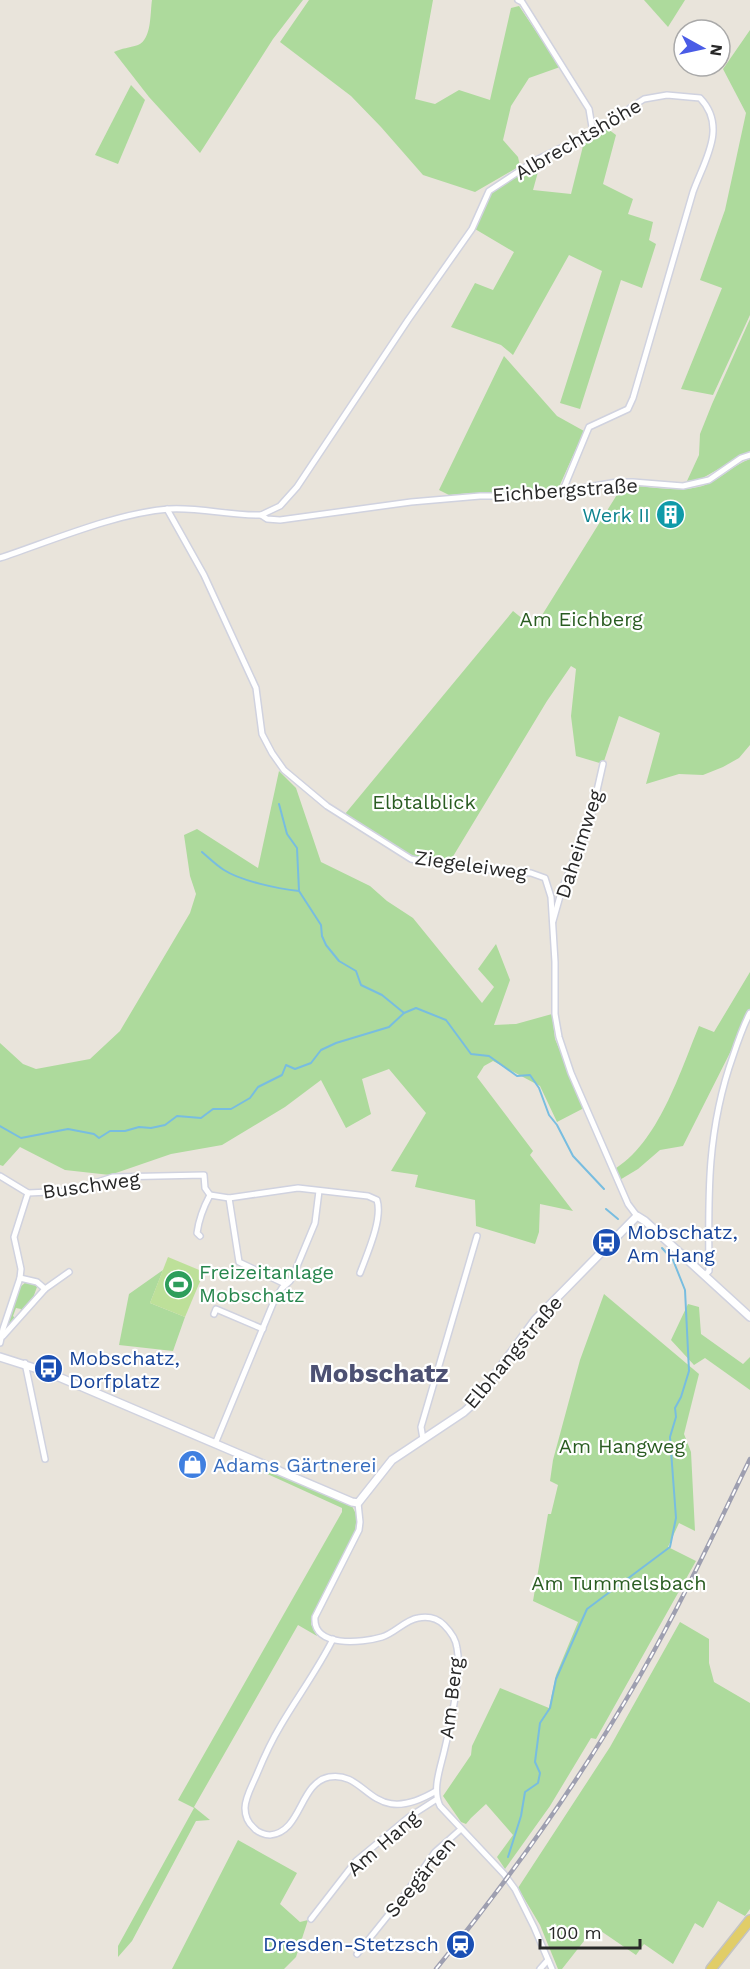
<svg xmlns="http://www.w3.org/2000/svg" width="750" height="1969" font-family="'Work Sans',sans-serif">
	<style>
		.green { fill: #adda9c }
		.pitch { fill: #bde099 }
		.lines { fill: none; stroke-linecap: round; stroke-linejoin: round }
		.stream { stroke: #78bde0; stroke-width: 2 }
		.minor-casing { stroke: #d0d2df; stroke-width: 8 }
		.tertiary-casing { stroke: #d0d2df; stroke-width: 10 }
		.primary-casing { stroke: #c3c3c3; stroke-width: 12 }
		.minor { stroke: #fff; stroke-width: 5 }
		.tertiary { stroke: #fff; stroke-width: 7 }
		.primary { stroke: #e1cd68; stroke-width: 9 }
		.rail-casing { stroke: #9e9fb0; stroke-width: 4.5 }
		.rail { stroke: #fff; stroke-width: 2; stroke-dasharray: 7; stroke-linecap: butt }
		.labels { text-anchor: middle; dominant-baseline: central; stroke-width: 4.5; stroke-linejoin: round; paint-order: stroke }
		.street-label { font-size: 20px; fill: #282828; stroke: #fff }
		.culture-label { font-size: 20px; fill: #0d838f; stroke: #fff; text-anchor: end }
		.park-label { font-size: 20px; fill: #295c21; stroke: #fff }
		.transit-label { font-size: 20px; fill: #164399; stroke: #fff; text-anchor: start }
		.leisure-label { font-size: 20px; fill: #27864d; stroke: #fff; text-anchor: start }
		.shop-label { font-size: 20px; fill: #366cbe; stroke: #fff; text-anchor: start }
		.district-label { font-size: 26px; font-weight: bold; fill: #4d5173; stroke: #fff }
	</style>
	<rect width="100%" height="100%" fill="#e9e4db"/>
	<g class="green">
		<path d="M 152,0 L 303,0 L 273,39 L 200,153 L 149,97 L 114,52 C 122,48 129,48 138,45 C 152,39 150,13 152,0 Z"/>
		<path d="M 309,0 L 433,0 L 415,99 L 435,104 L 459,90 L 490,100 L 511,8 L 519,6 L 560,67 L 529,78 L 511,106 L 503,140 L 518,157 L 520,166 L 475,192 L 423,175 L 381,127 L 351,96 L 280,42 Z"/>
		<path d="M 644,0 L 685,0 L 668,27 Z"/>
		<path d="M 750,30 L 750,315 L 713,395 L 681,389 L 722,288 L 700,280 L 725,210 L 746,113 L 723,69 Z"/>
		<path d="M 131,85 L 145,100 L 118,164 L 95,155 Z"/>
		<path d="M 608,129 L 616,135 L 603,184 L 633,199 L 628,214 L 653,222 L 649,240 L 656,244 L 642,288 L 621,280 L 580,409 L 560,403 L 602,271 L 569,255 L 513,355 L 501,345 L 451,327 L 475,283 L 493,290 L 514,252 L 475,229 L 491,193 L 541,161 L 533,190 L 571,194 L 584,142 Z"/>
		<path d="M 750,319 L 750,451 L 701,479 L 687,481 L 699,455 L 700,434 L 712,404 Z"/>
		<path d="M 504,356 L 557,416 L 584,431 L 559,487 L 537,492 L 509,494 L 471,493 L 449,495 L 439,490 Z"/>
		<path d="M 750,459 L 750,745 L 739,758 L 723,767 L 703,775 L 679,774 L 646,784 L 660,733 L 619,716 L 603,764 L 576,756 L 571,716 L 576,669 L 571,666 L 547,701 L 449,863 L 411,857 L 382,840 L 345,814 L 513,611 L 534,628 L 623,485 C 650,486 685,495 710,483 C 724,476 735,464 750,459 Z"/>
		<path d="M 279,771 L 296,788 L 321,862 L 370,886 L 387,901 L 413,918 L 482,1003 L 494,987 L 478,969 L 496,944 L 510,980 L 494,1025 L 516,1024 L 552,1014 L 555,1039 L 584,1108 L 557,1122 L 540,1086 L 493,1061 L 484,1066 L 477,1077 L 533,1151 L 530,1155 L 573,1211 L 540,1204 L 539,1232 L 535,1244 L 476,1226 L 475,1200 L 415,1187 L 418,1175 L 391,1171 L 426,1113 L 389,1069 L 362,1079 L 371,1114 L 346,1128 L 321,1080 L 285,1107 L 222,1145 L 171,1154 L 110,1175 L 65,1170 L 20,1147 L 3,1166 L 0,1165 L 0,1043 L 23,1064 L 36,1069 L 90,1059 L 120,1031 L 190,913 L 196,894 L 190,876 L 184,835 L 197,829 L 258,868 Z"/>
		<path d="M 750,972 L 750,1013 L 683,1146 L 660,1150 L 638,1169 L 618,1181 L 613,1170 C 658,1144 680,1072 699,1026 L 714,1032 Z"/>
		<path d="M 163,1270 L 150,1303 L 185,1317 L 173,1351 L 119,1345 L 129,1294 Z"/>
		<path d="M 26,1282 L 34,1284 L 37,1287 L 33,1298 L 20,1313 L 21,1309 L 16,1308 L 13,1316 L 16,1319 L 6,1330 L 19,1288 Z"/>
		<path d="M 604,1294 L 699,1374 L 684,1434 L 691,1452 L 695,1531 L 679,1523 L 668,1547 L 696,1561 L 596,1739 L 591,1738 L 550,1806 L 505,1869 L 497,1857 L 513,1835 L 486,1804 L 471,1818 L 466,1824 L 461,1822 L 443,1796 L 471,1755 L 472,1746 L 500,1688 L 549,1708 L 556,1675 L 578,1622 L 533,1601 L 548,1514 L 551,1514 L 558,1485 L 550,1481 L 553,1460 L 580,1360 Z"/>
		<path d="M 688,1304 L 699,1307 L 701,1334 L 743,1364 L 750,1357 L 750,1390 L 705,1358 L 694,1365 L 671,1340 Z"/>
		<path d="M 264,1469 L 352,1506 L 357,1516 L 355,1531 L 312,1616 L 311,1624 L 317,1636 L 298,1625 L 194,1807 L 210,1820 L 196,1821 L 132,1941 L 118,1957 L 118,1946 L 194,1808 L 178,1800 L 342,1512 L 342,1508 L 263,1472 Z"/>
		<path d="M 680,1622 L 709,1639 L 709,1663 L 714,1682 L 750,1703 L 750,1909 L 745,1916 L 718,1901 L 703,1928 L 695,1923 L 673,1964 L 644,1944 L 636,1955 L 595,1927 L 562,1969 L 558,1969 L 540,1925 L 518,1888 L 610,1747 Z"/>
		<path d="M 238,1840 L 297,1873 L 280,1904 L 300,1922 L 308,1920 L 296,1957 L 284,1969 L 172,1969 Z"/>
	</g>
	<path class="pitch" d="M 168,1257 L 204,1272 L 185,1317 L 150,1303 Z"/>
	<g class="lines">
		<g class="stream">
			<path d="M 279,804 L 287,834 L 297,848 L 299,891"/>
			<path d="M 202,852 C 209,858 216,865 224,870 C 241,881 279,889 299,891 L 321,925 L 322,936 L 326,945 L 339,961 L 356,971 L 361,985 L 382,995 L 404,1013"/>
			<path d="M 0,1126 L 21,1138 L 68,1129 L 94,1134 L 99,1138 L 110,1131 L 125,1131 L 139,1127 L 151,1128 L 165,1125 L 177,1116 L 201,1118 L 213,1109 L 231,1109 L 250,1098 L 258,1087 L 282,1075 L 286,1065 L 295,1069 L 311,1063 L 321,1050 L 336,1043 L 389,1027 L 404,1013 L 416,1008 L 446,1020 L 471,1054 L 489,1056 L 517,1076 L 530,1075 L 539,1088 L 549,1115 L 557,1125 L 573,1156 L 604,1189"/>
			<path d="M 606,1209 L 618,1219"/>
			<path d="M 508,1857 L 521,1816 L 525,1792 L 538,1783 L 540,1773 L 535,1762 L 540,1723 L 550,1708 L 556,1679 L 587,1609 L 670,1547 L 676,1518 L 670,1437 L 676,1417 L 675,1408 L 681,1397 L 689,1371 L 685,1290 L 673,1260 L 662,1248"/>
		</g>
		<defs>
			<g id="minor">
				<path d="M 518,0 L 522,2 L 589,109 L 593,133"/>
				<path d="M 167,509 L 204,575 L 256,688 L 262,734 L 272,753 L 284,770 L 327,806 L 411,859 L 454,867 L 531,873 L 545,878 L 551,897 L 555,962 L 555,1014 L 559,1037 L 571,1073 L 628,1204 L 637,1216"/>
				<path d="M 261,515 L 280,506 L 297,487 L 408,320 L 472,229 L 489,191 L 536,160 L 612,123 L 630,108 L 644,99 L 667,95 L 700,98 C 728,127 704,161 693,192 L 633,398 L 628,409 L 589,427 L 563,490"/>
				<path d="M 0,558 C 51,541 116,513 169,509 C 200,507 230,516 261,515 L 267,519 L 280,520 L 411,502 L 480,496 L 524,496 L 553,493 L 617,482 L 633,482 L 683,486 L 709,480 L 741,458 L 750,455"/>
				<path d="M 553,921 L 562,889 L 591,817 L 603,764"/>
				<path d="M 0,1176 L 28,1193 L 70,1191 L 113,1177 L 204,1175 L 205,1188 L 210,1195"/>
				<path d="M 229,1198 L 239,1262 L 285,1284"/>
				<path d="M 200,1236 L 197,1233 C 199,1218 203,1208 210,1195 L 229,1198 L 298,1188 L 368,1196 L 377,1200 C 383,1219 367,1254 360,1273"/>
				<path d="M 705,1275 L 709,1271 C 708,1194 707,1129 733,1056 C 738,1041 743,1026 750,1013"/>
				<path d="M 20,1278 L 37,1282 L 45,1289"/>
				<path d="M 214,1314 L 216,1309 L 263,1329"/>
				<path d="M 3,1336 L 45,1289 L 69,1272"/>
				<path d="M 0,1343 L 3,1329 L 20,1278 L 21,1269 L 14,1237 L 28,1193"/>
				<path d="M 25,1363 L 45,1459"/>
				<path d="M 423,1439 L 421,1427 L 477,1236"/>
				<path d="M 215,1444 L 274,1301 L 282,1288 L 290,1281 L 293,1276 L 315,1223 L 319,1191"/>
				<path d="M 358,1503 L 360,1522 L 359,1530 L 315,1617 C 312,1648 362,1643 382,1637 C 395,1633 405,1620 418,1618 C 428,1616 437,1618 444,1625 C 450,1631 456,1639 457,1648 C 462,1673 450,1727 444,1752 C 440,1769 432,1790 440,1806 L 504,1874 L 515,1889 L 534,1927 L 552,1969"/>
				<path d="M 333,1639 C 318,1669 298,1696 281,1725 C 272,1740 264,1757 257,1774 C 253,1784 245,1797 245,1808 C 245,1816 248,1823 254,1828 C 257,1832 265,1835 270,1835 C 302,1832 299,1783 329,1777 C 369,1770 370,1830 436,1791"/>
				<path d="M 311,1919 L 356,1861 L 409,1817 L 437,1799"/>
				<path d="M 357,1954 L 406,1893 L 435,1852 L 461,1829"/>
				<path d="M 540,1969 L 548,1960"/>
			</g>
			<path id="tertiary" d="M 0,1357 L 47,1372 L 352,1502 L 358,1503 L 392,1460 L 464,1412 L 475,1402 L 535,1320 L 637,1216 L 645,1221 L 750,1317"/>
			<path id="primary" d="M 711,1969 L 750,1920"/>
		</defs>
		<use href="#minor" class="minor-casing"/>
		<use href="#tertiary" class="tertiary-casing"/>
		<use href="#primary" class="primary-casing"/>
		<use href="#minor" class="minor"/>
		<use href="#tertiary" class="tertiary"/>
		<use href="#primary" class="primary"/>
		<defs>
			<path id="rail" d="M 436,1969 C 512,1876 581,1779 641,1674 C 681,1604 715,1531 750,1459"/>
		</defs>
		<use href="#rail" class="rail-casing"/>
		<use href="#rail" class="rail"/>
	</g>
	<defs>
		<symbol id="building-disc" viewBox="-11 -11 22 22"><circle r="9.5" fill="#0f9aa8" stroke="#fff"/><path d="M-4-6H4V6H1V3H-1V6H-4ZM-2.5-4.3h1.7v1.8h-1.7ZM.8-4.3h1.7v1.8H.8ZM-2.5-1h1.7V.8h-1.7ZM.8-1h1.7V.8H.8Z" fill="#fff"/></symbol>
		<symbol id="bus-disc" viewBox="-11 -11 22 22"><circle r="9.5" fill="#1a4fb4" stroke="#fff"/><path d="M-5-6H5V4H4V6H2V4H-2V6H-4V4H-5ZM-3.5-4V0h7V-4ZM-3.5 1.2v1.5H-2V1.2ZM2 1.2v1.5H3.5V1.2Z" fill="#fff"/></symbol>
		<symbol id="stadium-disc" viewBox="-11 -11 22 22"><circle r="9.5" fill="#2e9e5b" stroke="#fff"/><path d="M0-5a6.5 5 0 1 0 0 10a6.5 5 0 1 0 0-10ZM-3.5-1.8h7v3.6h-7Z" fill="#fff"/></symbol>
		<symbol id="shop-disc" viewBox="-11 -11 22 22"><circle r="9.5" fill="#3f7fe0" stroke="#fff"/><path d="M-5-2.5h2.3a2.7 3.5 0 0 1 5.4 0H5L5.5 6h-11ZM-1.5-2.5h3a1.5 2.3 0 0 0-3 0Z" fill="#fff"/></symbol>
		<symbol id="station-disc" viewBox="-11 -11 22 22"><circle r="9.5" fill="#1a4fb4" stroke="#fff"/><path d="M-3-6H3Q5-6 5-4V2Q5 4 3 4L4.5 6H3L1.5 4h-3L-3 6H-4.5L-3 4Q-5 4-5 2V-4Q-5-6-3-6ZM-3.5-4v3h7v-3ZM-3.5 1v1.5H-2V1ZM2 1v1.5H3.5V1Z" fill="#fff"/></symbol>
	</defs>
	<g fill-rule="evenodd">
		<use href="#building-disc" x="654" y="498" width="33" height="33"/>
		<use href="#bus-disc" x="590" y="1226" width="33" height="33"/>
		<use href="#stadium-disc" x="162" y="1268" width="33" height="33"/>
		<use href="#bus-disc" x="32" y="1352" width="33" height="33"/>
		<use href="#shop-disc" x="176" y="1448" width="33" height="33"/>
		<use href="#station-disc" x="444" y="1928" width="33" height="33"/>
	</g>
	<g class="labels">
		<g class="street-label">
			<text transform="translate(578 139) rotate(-30)">Albrechtshöhe</text>
			<text transform="translate(565 490) rotate(-4)">Eichbergstraße</text>
			<text transform="translate(579 844) rotate(-72)">Daheimweg</text>
			<text transform="translate(471 865) rotate(8)">Ziegeleiweg</text>
			<text transform="translate(91 1185) rotate(-8)">Buschweg</text>
			<text transform="translate(513 1352) rotate(-50)">Elbhangstraße</text>
			<text transform="translate(451 1698) rotate(-83)">Am Berg</text>
			<text transform="translate(383 1843) rotate(-41)">Am Hang</text>
			<text transform="translate(420 1877) rotate(-50)">Seegärten</text>
		</g>
		<g class="culture-label">
			<text x="650" y="515">Werk II</text>
		</g>
		<g class="park-label">
			<text x="581" y="619">Am Eichberg</text>
			<text x="424" y="802">Elbtalblick</text>
			<text x="622" y="1446">Am Hangweg</text>
			<text x="619" y="1583">Am Tummelsbach</text>
		</g>
		<g class="transit-label">
			<text x="627" y="1232">Mobschatz,<tspan x="627" dy="23">Am Hang</tspan></text>
			<text x="69" y="1358">Mobschatz,<tspan x="69" dy="23">Dorfplatz</tspan></text>
			<text x="439" y="1944" text-anchor="end">Dresden-Stetzsch</text>
		</g>
		<g class="leisure-label">
			<text x="199" y="1272">Freizeitanlage<tspan x="199" dy="23">Mobschatz</tspan></text>
		</g>
		<g class="shop-label">
			<text x="213" y="1465">Adams Gärtnerei</text>
		</g>
		<g class="district-label">
			<text x="379" y="1373">Mobschatz</text>
		</g>
	</g>
	<g transform="translate(702 48) rotate(98)"><circle r="28" fill="#ffffff" stroke="#a9a9a9" stroke-width="1.5"/>
	<path d="M0-4.5L10 22L0 15L-10 22Z" fill="#4a5ce6"/>
	<text y="-9" font-size="16" font-weight="bold" text-anchor="middle" fill="#282828">N</text>
	</g>
	<path d="M540 1939v9h100v-9" fill="none" stroke="#282828" stroke-width="3"/>
	<text x="549" y="1939" font-size="18" fill="#282828" stroke="#ffffff" stroke-width="4.5" paint-order="stroke">100 m</text>
</svg>
